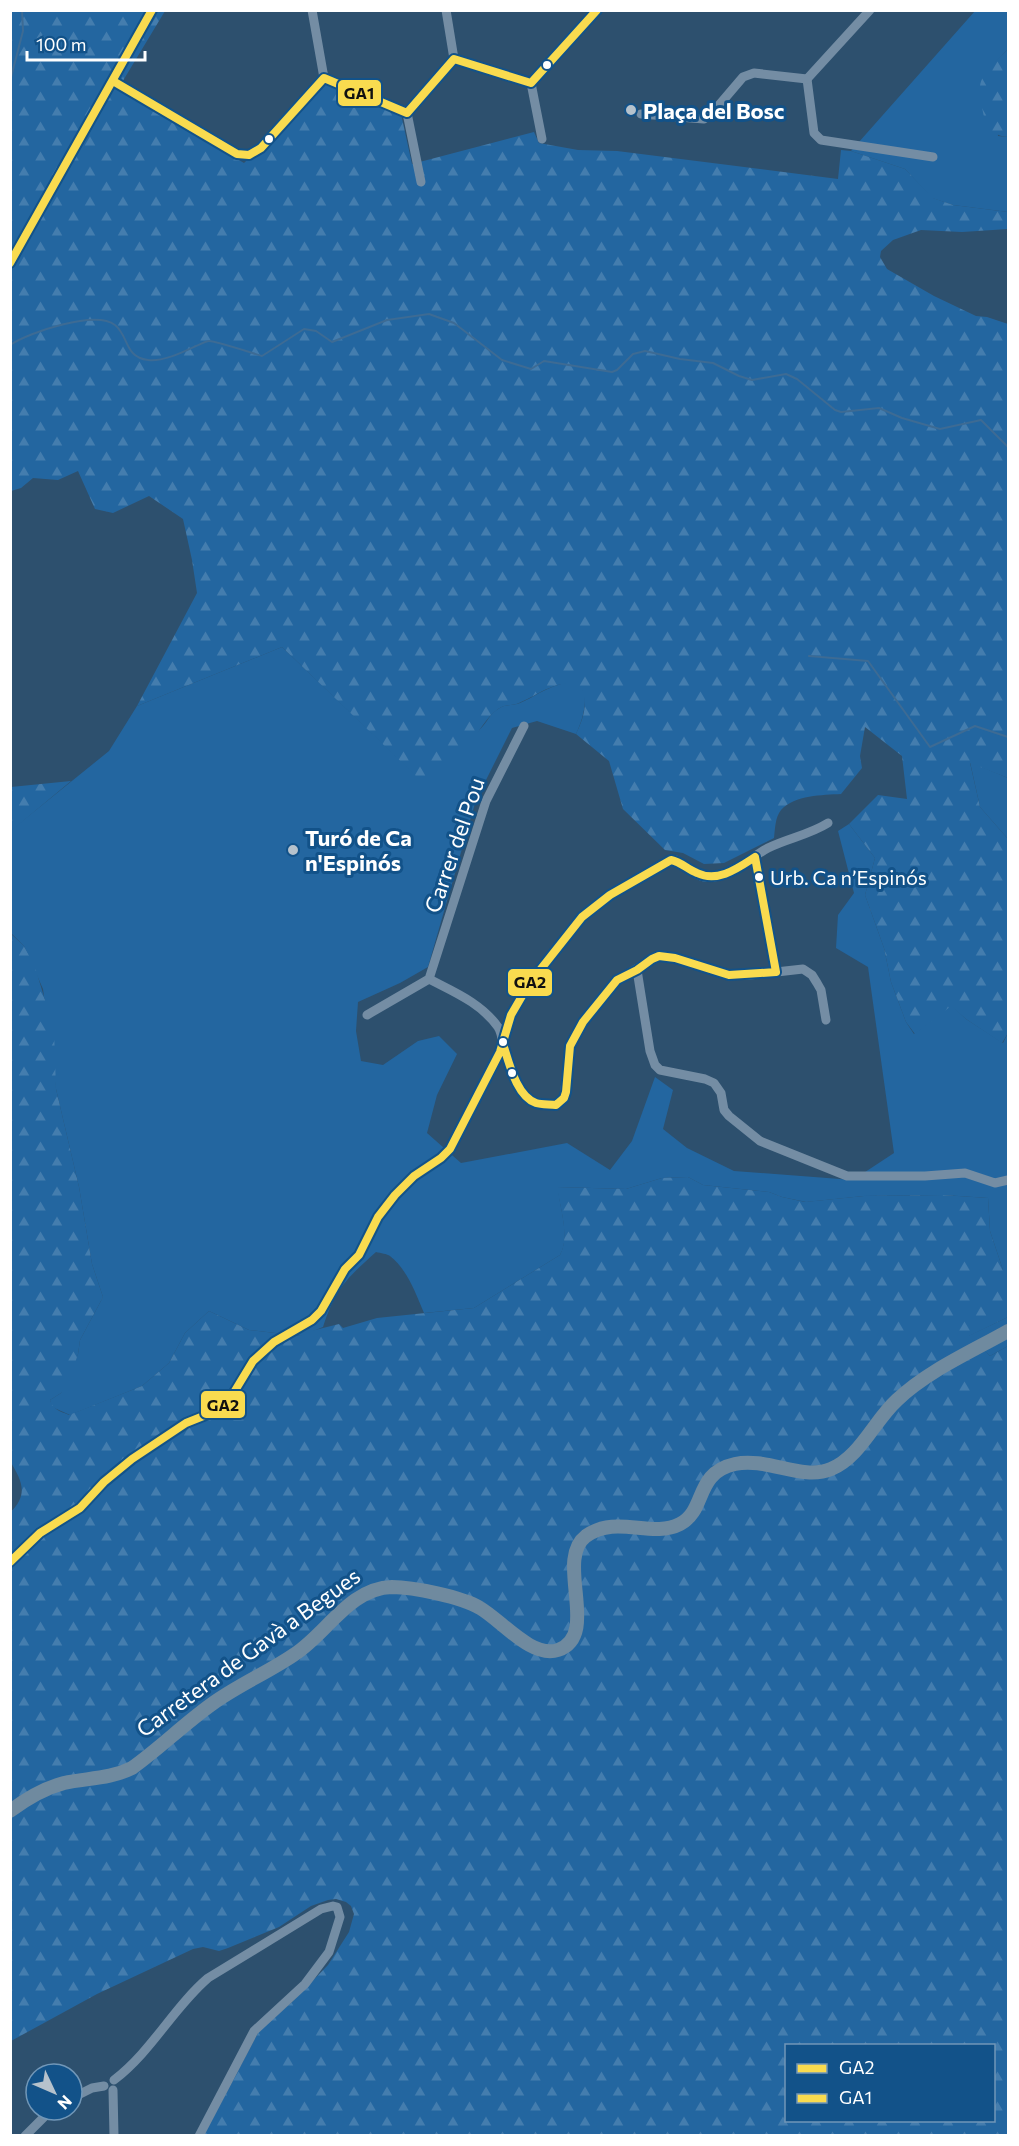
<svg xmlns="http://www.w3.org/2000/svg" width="1019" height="2146" font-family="Commissioner,sans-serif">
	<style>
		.grass { fill: #2366a0 }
		.forest { fill: url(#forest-firs); fill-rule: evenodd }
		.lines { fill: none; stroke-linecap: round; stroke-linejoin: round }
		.stream { stroke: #3d6b94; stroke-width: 2 }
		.street { stroke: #748da4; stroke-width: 9 }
		.secondary { stroke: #6f8a9f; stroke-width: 14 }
		.bus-1-casing { stroke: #125289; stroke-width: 12 }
		.bus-2-casing { stroke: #125289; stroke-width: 12 }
		.bus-1 { stroke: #f9db4f; stroke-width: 8 }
		.bus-2 { stroke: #f9db4f; stroke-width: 8 }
		.bus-dot { fill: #fff; stroke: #125289; stroke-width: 2 }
		.poi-dot { fill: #b6c2cc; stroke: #125289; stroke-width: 2 }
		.labels { text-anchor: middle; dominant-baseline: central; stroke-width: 6; stroke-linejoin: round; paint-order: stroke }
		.bus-label { font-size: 20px; fill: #fff; stroke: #125289; text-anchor: start }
		.poi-label { font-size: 22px; font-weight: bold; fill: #fff; stroke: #125289; text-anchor: start }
		.street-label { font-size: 22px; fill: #fff; stroke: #125289 }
		.line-badge { stroke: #125289; stroke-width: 2 }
		.pale-badge-label { font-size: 16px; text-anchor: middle; font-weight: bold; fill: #111 }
	</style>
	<defs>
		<pattern id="forest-firs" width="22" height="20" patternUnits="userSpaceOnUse" patternTransform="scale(1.5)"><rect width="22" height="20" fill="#2366a0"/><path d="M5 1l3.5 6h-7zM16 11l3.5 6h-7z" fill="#447dae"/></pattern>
	</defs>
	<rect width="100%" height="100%" fill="#2d506e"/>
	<g class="grass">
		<path d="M 975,11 L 1008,11 L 1008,49 L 994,64 L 998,136 L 1008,137 L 1008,212 L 953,205 L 932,198 L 905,169 L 851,151 Z"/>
		<path d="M 282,647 L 421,780 C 439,764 467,744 483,726 C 488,720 491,713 498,709 C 505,704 512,706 520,703 C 534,697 550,685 566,683 C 596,680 583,720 576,734 L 537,721 L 512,728 L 476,800 L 428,967 L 400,983 L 358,1002 L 356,1031 L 361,1061 L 383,1065 L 418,1041 L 439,1036 L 457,1054 L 437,1095 L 427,1133 L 461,1163 L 567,1143 L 610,1170 L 632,1141 L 655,1077 L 673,1090 L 663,1129 L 687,1148 L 734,1171 L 853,1180 L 894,1153 L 868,967 L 836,948 L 838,915 L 854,893 L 838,831 L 849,824 L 875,858 L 865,895 L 884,948 L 891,982 L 906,1022 L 914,1034 L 951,1005 L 966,1019 L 1003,1043 L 1008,1033 L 1008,1270 L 1003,1270 L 990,1231 L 988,1198 L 943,1195 L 864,1196 L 806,1202 L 782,1197 L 769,1192 L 703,1185 L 688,1177 L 662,1178 L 626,1189 L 558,1187 C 559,1207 571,1236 560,1255 L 474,1308 L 424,1313 C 416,1294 407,1269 390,1256 C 387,1254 381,1253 376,1252 C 346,1279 336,1288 323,1327 L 301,1336 L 249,1330 L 209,1311 L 185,1333 L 169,1363 L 142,1386 L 70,1415 L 52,1407 L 50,1400 L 61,1393 L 78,1354 L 80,1340 L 103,1297 L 92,1264 L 79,1187 L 56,1089 L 43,989 L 24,946 L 11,933 L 10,831 L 109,751 L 137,706 Z"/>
		<path d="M 970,762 L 1008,778 L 1008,839 L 980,807 Z"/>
		<path d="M 1008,1317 L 1008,1346 L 990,1356 L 968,1336 Z"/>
	</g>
	<g class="forest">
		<path d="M 11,11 L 165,11 L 118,89 L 244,163 L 327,84 L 401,114 L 412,164 L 534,132 L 539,143 L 578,150 L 617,151 L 838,179 L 841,150 L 851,151 L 905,169 L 933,198 L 953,205 L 1008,212 L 1008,229 L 962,232 L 921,230 L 893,240 L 881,251 L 880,257 L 887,269 L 934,296 L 976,316 L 987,317 L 1008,324 L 1008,778 L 970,763 L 980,807 L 1008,839 L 1008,1033 L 1002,1043 L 966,1019 L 951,1006 L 915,1034 L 906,1022 L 891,982 L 884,948 L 865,895 L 875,858 L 849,824 L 878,795 L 907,799 L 902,756 L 865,727 L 860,756 L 862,768 L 841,794 C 822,795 795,795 781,810 C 775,817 775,830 774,838 L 724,863 L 704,864 L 683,853 L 665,850 L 623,809 L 609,761 L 576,734 C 583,719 588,706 582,690 C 565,673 537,696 519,703 C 512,706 505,704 498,709 C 485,718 479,733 469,744 C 456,759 436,769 421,781 L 282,647 L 137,706 L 197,593 L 192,560 L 183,519 L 149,496 L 113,513 L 95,509 L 78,471 L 58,480 L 33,478 L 21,488 L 11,491 Z"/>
		<path d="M 1008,49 L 1008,137 C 986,135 984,120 981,100 C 981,96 979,90 980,86 C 982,72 999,59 1008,49 Z"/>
		<path d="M 71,781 L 11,831 L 11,787 Z"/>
		<path d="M 10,933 L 24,946 L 35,967 L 54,1030 L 56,1089 L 79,1187 L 92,1264 L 103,1297 L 80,1340 L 78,1354 L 68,1384 L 61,1393 L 50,1400 C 53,1410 60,1411 69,1415 L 142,1386 L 169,1363 L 185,1333 L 209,1311 L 249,1330 L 300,1336 L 311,1331 L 339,1324 L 343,1328 L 377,1318 L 474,1308 L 560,1255 C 570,1237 560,1207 557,1187 L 626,1189 L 662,1178 L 688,1177 L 703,1185 L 769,1192 L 782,1197 L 805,1202 L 864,1196 L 943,1195 L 988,1198 L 990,1231 L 1003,1270 L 1008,1270 L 1008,1317 L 969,1336 L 990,1356 L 1008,1346 L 1008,2135 L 204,2135 L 259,2031 L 292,2002 L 328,1965 L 349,1932 L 354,1914 L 351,1906 L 346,1902 L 336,1899 L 328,1900 L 311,1906 L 279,1927 L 228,1948 L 219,1951 L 203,1947 L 193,1949 L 97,1994 L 11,2041 L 10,1513 C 29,1494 22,1481 10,1461 ZM 786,2046 L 994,2046 L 994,2120 L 786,2120 Z"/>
	</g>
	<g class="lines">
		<g class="stream">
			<path d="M 10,81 L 23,31 L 22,10"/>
			<path d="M 10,345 C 30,332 95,310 115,325 C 129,336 124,357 148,360 C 163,362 183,352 196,346 C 200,345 205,341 209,341 C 216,341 252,353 262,356 L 304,329 L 316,331 L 332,342 L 387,320 L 429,314 L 454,323 L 502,360 L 531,369 L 544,361 L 612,372 L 617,370 L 633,354 L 645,351 L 680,359 L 713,363 L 739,376 L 752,380 L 786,374 L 797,379 L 835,410 L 841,412 L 879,408 L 902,418 L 940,429 L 981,420 L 1008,447"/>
			<path d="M 809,656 L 868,661 L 930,747 L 975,726 L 1008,737"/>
		</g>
		<g class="street">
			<path d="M 312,10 L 324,78"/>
			<path d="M 446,10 L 454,59"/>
			<path d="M 807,79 L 814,133 L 821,140 L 933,157"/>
			<path d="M 807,79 L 870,10"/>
			<path d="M 113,81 L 237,154 L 249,155 L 261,148 L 324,78 L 407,113 L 454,59 L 531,83"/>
			<path d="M 531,83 L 597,10"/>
			<path d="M 531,83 L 542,139"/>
			<path d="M 407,113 L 421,182"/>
			<path d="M 641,114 L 704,119 L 714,111 L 743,77 L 754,73 L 807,79"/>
			<path d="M 10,264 L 152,10"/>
			<path d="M 755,857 L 776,972"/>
			<path d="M 637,970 L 650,1051 L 655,1065 L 660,1070 L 705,1079 L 714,1083 L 721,1093 L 724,1110 L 729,1116 L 760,1141 L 847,1176 L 925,1176 L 965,1173 L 995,1183 L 1008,1180"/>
			<path d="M 429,979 C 454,992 481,1003 498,1027 C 501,1031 502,1038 503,1044 C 508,1060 517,1094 533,1102 C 539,1105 549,1104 556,1105 L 564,1098 L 570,1046 L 583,1022 L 617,980 L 659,956 L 675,958 L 729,975 L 750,975 L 803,969 L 812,975 L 817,983 L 821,990 L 826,1020"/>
			<path d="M 367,1015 L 429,979 L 486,801 L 524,726"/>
			<path d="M 10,1563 L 40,1533 L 80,1508 L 104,1482 L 132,1459 L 186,1423 L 211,1413 L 223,1405 L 233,1394 L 253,1361 L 274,1342 L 312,1320 L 321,1311 L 345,1269 L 359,1255 L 378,1217 L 395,1195 L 414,1176 L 441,1158 L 450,1149 L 500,1052 L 511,1015 L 529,984 L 559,945 L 582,917 L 610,895 L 671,860 L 676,860 C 685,865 694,875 704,877 C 728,881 749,858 768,848 C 788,838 809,835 828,823"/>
			<path d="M 114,2080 C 152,2051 173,2008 208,1978 L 321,1909 L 333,1906 L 337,1907 L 340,1917 L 329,1952 L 305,1984 L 254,2031 L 199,2136"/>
			<path d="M 113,2090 L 114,2136"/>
			<path d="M 72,2098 L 92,2088 L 104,2086"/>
			<path d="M 25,2136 L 51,2110"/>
		</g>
		<path class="secondary" d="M 10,1811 C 26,1799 45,1788 64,1783 C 87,1778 110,1779 132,1768 C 160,1748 184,1724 212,1704 C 238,1685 269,1672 295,1654 C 327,1633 350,1588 392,1587 C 413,1587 462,1597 480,1608 C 501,1620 532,1659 558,1650 C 601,1635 554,1560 586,1536 C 617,1514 651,1539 680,1524 C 707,1510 694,1473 735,1464 C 767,1457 802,1481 831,1469 C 860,1457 874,1421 897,1400 C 929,1370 971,1352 1008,1331"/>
		<defs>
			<path id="bus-1" d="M 10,1562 L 40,1533 L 80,1508 L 104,1482 L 132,1459 L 186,1423 L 211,1413 L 223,1405 L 233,1394 L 253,1361 L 274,1342 L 312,1320 L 321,1311 L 345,1269 L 359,1255 L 378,1217 L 395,1195 L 414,1176 L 441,1158 L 450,1149 L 500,1052 L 511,1015 L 529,984 L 582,917 L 610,895 L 671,860 C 681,862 687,869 697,873 C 718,883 738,868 755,857 L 776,972 L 729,975 L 675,958 L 659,956 L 652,959 L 637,970 L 617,980 L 583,1022 L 570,1046 L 566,1092 L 564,1098 L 556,1105 C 550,1104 542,1105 536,1103 C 516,1096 509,1062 503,1044"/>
			<g id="bus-2">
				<path d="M 113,81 L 237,154 L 249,155 L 261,148 L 324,78 L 407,113 L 454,59 L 531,83 L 597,10"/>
				<path d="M 10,263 L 152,10"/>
			</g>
		</defs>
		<use href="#bus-1" class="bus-1-casing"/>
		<use href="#bus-2" class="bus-2-casing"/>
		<use href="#bus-1" class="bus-1"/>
		<use href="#bus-2" class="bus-2"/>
	</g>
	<g class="bus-dot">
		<circle cx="547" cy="65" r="5"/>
		<circle cx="269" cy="139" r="5"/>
		<circle cx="759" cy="877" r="5"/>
		<circle cx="503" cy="1042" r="5"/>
		<circle cx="512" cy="1073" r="5"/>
	</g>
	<g class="poi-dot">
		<circle cx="631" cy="110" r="6"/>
		<circle cx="293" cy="850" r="6"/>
	</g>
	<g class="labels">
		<g class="bus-label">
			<text x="770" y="877">Urb. Ca n’Espinós</text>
		</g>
		<g class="poi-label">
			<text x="643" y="110">Plaça del Bosc</text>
			<text x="305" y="837">Turó de Ca<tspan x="305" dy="25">n'Espinós</tspan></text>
		</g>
		<g class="street-label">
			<text transform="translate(454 845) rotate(-71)">Carrer del Pou</text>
			<text transform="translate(248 1652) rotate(-36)">Carretera de Gavà a Begues</text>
		</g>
	</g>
	<g class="line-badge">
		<rect x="337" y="79" width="45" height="28" rx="6" fill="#f9db4f"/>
		<rect x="507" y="968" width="46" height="29" rx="6" fill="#f9db4f"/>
		<rect x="200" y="1390" width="46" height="29" rx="6" fill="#f9db4f"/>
	</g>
	<g class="pale-badge-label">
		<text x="359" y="99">GA1</text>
		<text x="530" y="988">GA2</text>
		<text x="223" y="1411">GA2</text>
	</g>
	<rect width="1019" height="2146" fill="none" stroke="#ffffff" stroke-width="24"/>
	<rect x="785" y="2044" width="210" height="78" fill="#125289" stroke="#7197b8" stroke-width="1.5"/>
	<rect x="797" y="2064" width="30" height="9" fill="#f9db4f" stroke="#7197b8" stroke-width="1.5"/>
	<text x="839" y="2074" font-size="18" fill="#ffffff">GA2</text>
	<rect x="797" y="2094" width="30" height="9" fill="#f9db4f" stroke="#7197b8" stroke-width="1.5"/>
	<text x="839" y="2104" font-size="18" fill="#ffffff">GA1</text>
	<g transform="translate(54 2092) rotate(134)"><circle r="28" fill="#125289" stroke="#7197b8" stroke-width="1.5"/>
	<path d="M0-4.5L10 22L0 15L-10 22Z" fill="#b6c2cc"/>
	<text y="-9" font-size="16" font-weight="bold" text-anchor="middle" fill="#ffffff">N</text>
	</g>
	<path d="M27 51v9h118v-9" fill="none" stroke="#ffffff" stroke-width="3"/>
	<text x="36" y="51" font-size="18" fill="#ffffff" stroke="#125289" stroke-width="4.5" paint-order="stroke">100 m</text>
</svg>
